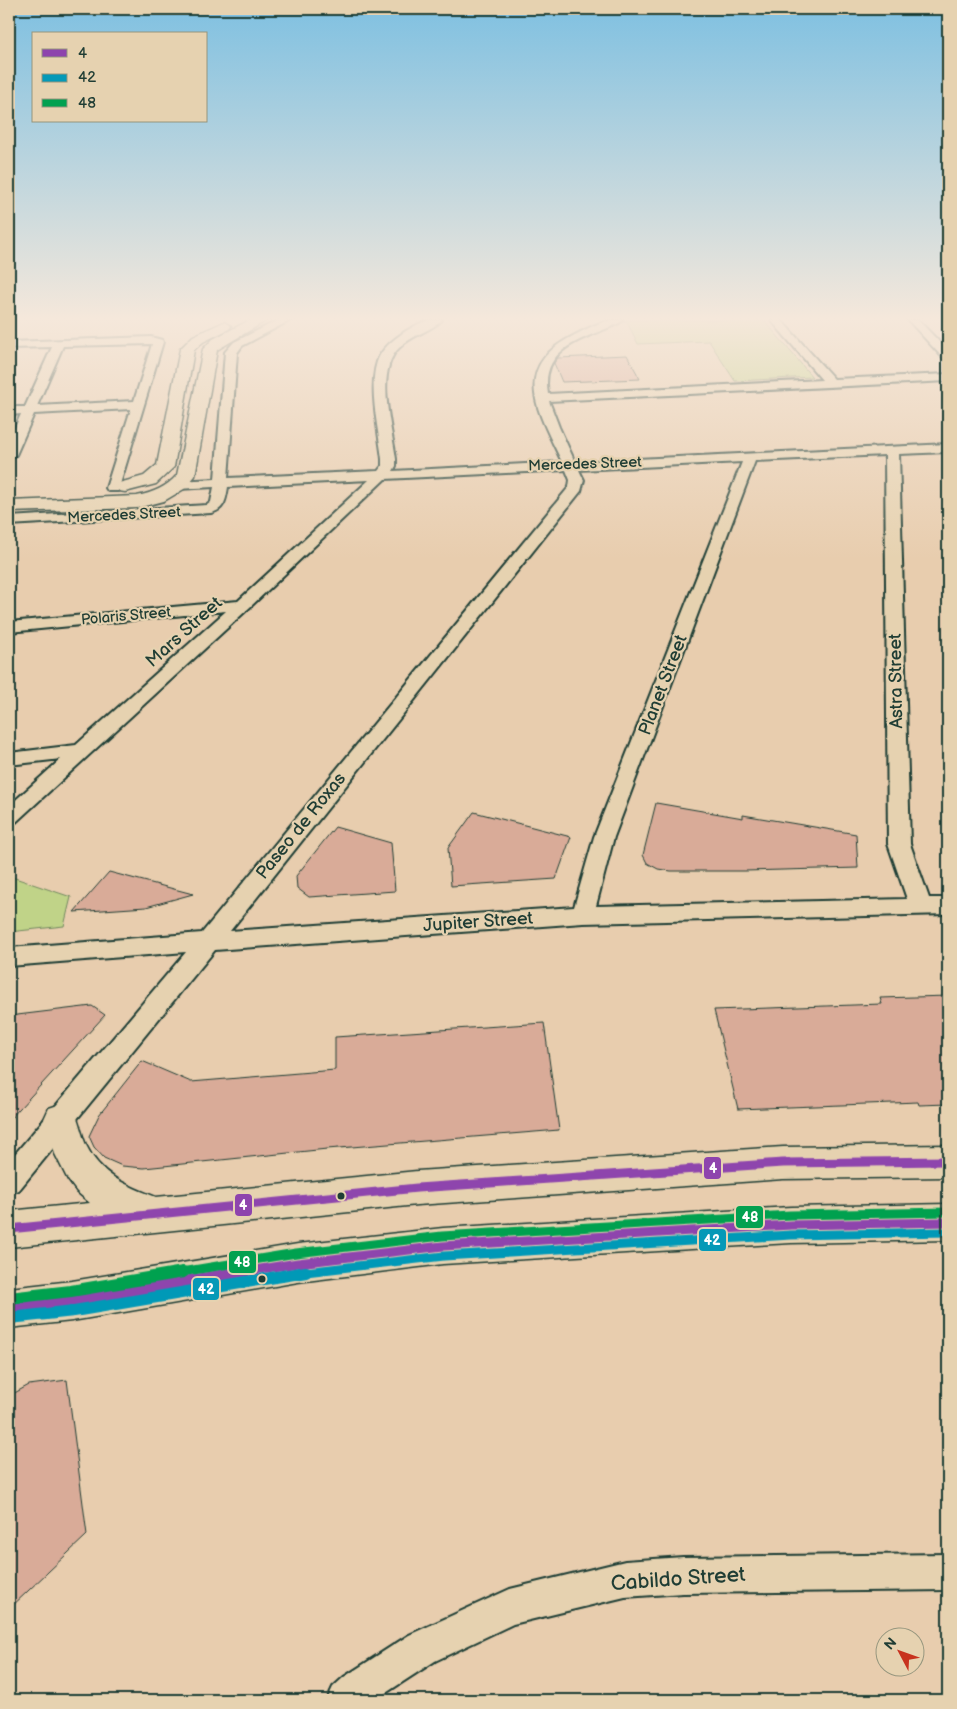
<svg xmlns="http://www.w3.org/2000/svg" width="957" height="1709" font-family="'Balsamiq Sans',sans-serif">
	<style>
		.green { fill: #c0d388; stroke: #70885e }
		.building { fill: #d9ab98; stroke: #1f3d34 }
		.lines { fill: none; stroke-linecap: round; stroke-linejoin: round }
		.minor-casing { stroke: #1f3d34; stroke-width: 4 }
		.secondary-casing { stroke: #1f3d34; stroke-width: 3 }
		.primary-casing { stroke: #1f3d34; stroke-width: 3 }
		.minor { fill: #e6d2b0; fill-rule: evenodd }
		.secondary { fill: #e6d2b0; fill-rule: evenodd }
		.primary { fill: #e6d2b0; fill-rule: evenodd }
		.bus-1-far1-casing { stroke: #e6d2b0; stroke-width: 13 }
		.bus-1-casing { stroke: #e6d2b0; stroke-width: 16 }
		.bus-2-far1-casing { stroke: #e6d2b0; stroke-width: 13 }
		.bus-2-casing { stroke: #e6d2b0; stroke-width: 16 }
		.bus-3-far1-casing { stroke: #e6d2b0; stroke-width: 13 }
		.bus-3-casing { stroke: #e6d2b0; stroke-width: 16 }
		.bus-1-far1 { stroke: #8e44ad; stroke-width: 9 }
		.bus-1 { stroke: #8e44ad; stroke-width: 12 }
		.bus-2-far1 { stroke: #0599b7; stroke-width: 9 }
		.bus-2 { stroke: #0599b7; stroke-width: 12 }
		.bus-3-far1 { stroke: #02a150; stroke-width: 9 }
		.bus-3 { stroke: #02a150; stroke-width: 12 }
		.bus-dot { fill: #1f3d34; stroke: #e6d2b0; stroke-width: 2 }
		.labels { text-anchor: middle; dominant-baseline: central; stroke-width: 4.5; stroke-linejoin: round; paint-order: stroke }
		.far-street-label { font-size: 15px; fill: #1f3d34; stroke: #e6d2b0 }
		.street-label { font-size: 18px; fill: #1f3d34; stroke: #e6d2b0 }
		.near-street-label { font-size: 21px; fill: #1f3d34; stroke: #e6d2b0 }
		.line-badge { stroke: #e6d2b0; stroke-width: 2 }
		.badge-label { font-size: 14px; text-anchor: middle; font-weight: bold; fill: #fff }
	</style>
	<rect width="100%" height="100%" fill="#e8cdae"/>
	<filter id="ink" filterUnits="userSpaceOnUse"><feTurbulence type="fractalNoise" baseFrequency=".02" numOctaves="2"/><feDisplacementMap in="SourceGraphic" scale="10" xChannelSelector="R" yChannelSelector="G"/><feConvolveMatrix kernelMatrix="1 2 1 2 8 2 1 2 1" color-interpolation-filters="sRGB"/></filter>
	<g filter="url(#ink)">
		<g class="green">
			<path d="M 626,320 L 764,320 L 812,377 L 735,381 L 709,341 L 638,344 Z"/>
			<path d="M 9,876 L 71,897 L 64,926 L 9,932 Z"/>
		</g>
		<g class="building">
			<path d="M 627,355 L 640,379 L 562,382 L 554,363 L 558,358 Z"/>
			<path d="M 656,803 L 743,818 L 743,815 L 856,834 L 858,868 L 745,871 L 671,871 L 658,869 L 647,863 L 643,855 Z"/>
			<path d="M 474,812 L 571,837 L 556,879 L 451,886 L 448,848 Z"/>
			<path d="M 335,827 L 391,843 L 395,891 L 309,897 L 297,888 L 296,876 Z"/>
			<path d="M 109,872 L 193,894 L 146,907 L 74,912 Z"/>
			<path d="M 948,996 L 948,1104 L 919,1105 L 918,1102 L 738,1109 L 714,1010 L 882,1004 L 880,998 Z"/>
			<path d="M 92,1006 L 105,1015 L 9,1120 L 9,1016 Z"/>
			<path d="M 544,1023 L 559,1130 L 327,1149 L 144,1168 L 122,1166 L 104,1158 L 94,1147 L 89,1136 L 99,1115 L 142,1061 L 191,1082 L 335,1070 L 335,1037 Z"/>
			<path d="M 67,1380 L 87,1535 L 9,1609 L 9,1396 L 29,1385 Z"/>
		</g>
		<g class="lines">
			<defs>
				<g id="minor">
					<path d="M 279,320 L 291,320 L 242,346 L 237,353 L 228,478 L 378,471 L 382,466 L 382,459 C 379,431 366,380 380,355 C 386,345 397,337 406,331 C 418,324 429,318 442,320 C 433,330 412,335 400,347 C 374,370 392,428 396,459 L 396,466 L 393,471 L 562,462 C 539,413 509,368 573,336 C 588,328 606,318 623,320 C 618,325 609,327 603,330 C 571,343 541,354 548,394 L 822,380 L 771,320 L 781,320 L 834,379 L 948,374 L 948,381 L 549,401 L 559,427 L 575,462 L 948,444 L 948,452 L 899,454 L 910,844 L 929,898 L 948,898 L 948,914 L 583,923 L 215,950 L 19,1190 L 9,1194 L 9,1161 L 186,952 L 9,966 L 9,948 L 202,933 L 569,487 L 570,480 L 566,470 L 385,479 L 249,608 L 16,822 L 9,824 L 9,806 L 61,759 L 9,765 L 9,753 L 76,745 L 226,611 L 9,632 L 9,622 L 238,601 L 369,480 L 228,487 C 226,499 225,510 211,513 L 9,525 L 9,517 L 207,505 L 211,502 L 214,487 L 178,489 L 171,485 L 178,481 L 215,479 L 225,352 L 234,342 ZM 885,455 L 888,844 L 907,899 L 596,906 L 614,837 L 755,461 ZM 742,462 L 594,837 L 574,907 L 230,931 L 581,491 L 584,480 L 579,470 Z"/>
					<path d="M 908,320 L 918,320 L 948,351 L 948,360 L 944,359 Z"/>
					<path d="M 151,337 L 162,340 L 163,342 L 118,491 L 108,491 L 106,488 L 131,409 L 34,414 L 16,455 L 9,459 L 9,441 L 21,414 L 9,415 L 9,407 L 25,407 L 52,347 L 9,348 L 9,342 ZM 152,344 L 134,401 L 37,406 L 63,346 Z"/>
					<path d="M 948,1554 L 948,1590 L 683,1593 L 625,1597 L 513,1624 L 435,1661 L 375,1700 L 327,1700 L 333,1687 L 344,1677 L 409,1635 L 510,1589 L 625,1561 L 683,1557 Z"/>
				</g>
				<g id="secondary">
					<path d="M 250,320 L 267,320 L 217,350 L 195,476 L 184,489 L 164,501 L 137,508 L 9,512 L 9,501 L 137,496 C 152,493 167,487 177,475 L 203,349 L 213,339 Z"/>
					<path d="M 224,322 L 231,326 L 229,329 L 203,342 L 194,350 L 174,467 L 156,484 L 125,492 L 119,491 L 116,487 L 119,483 L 144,476 L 157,465 L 180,349 L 193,336 Z"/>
				</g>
				<g id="primary">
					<path d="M 61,1104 L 73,1108 C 79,1120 81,1133 86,1145 C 101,1176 126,1185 156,1197 L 417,1171 L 783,1147 L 948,1145 L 948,1177 L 783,1179 L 417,1205 L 9,1247 L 9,1211 L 90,1203 L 77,1192 L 68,1180 L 55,1154 L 44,1119 L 49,1108 Z"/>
					<path d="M 948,1204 L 948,1240 L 791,1243 L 443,1264 L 298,1282 L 72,1321 L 9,1328 L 9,1288 L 72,1281 L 298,1244 L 443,1228 L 791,1207 Z"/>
				</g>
			</defs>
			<use href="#minor" class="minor-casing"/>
			<use href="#secondary" class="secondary-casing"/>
			<use href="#primary" class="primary-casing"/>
			<use href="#minor" class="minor"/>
			<use href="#secondary" class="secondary"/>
			<use href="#primary" class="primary"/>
			<defs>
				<g id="bus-1-far1">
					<path d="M 9,1229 L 417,1188 L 783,1163 L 948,1161"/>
					<path d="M 236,1273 L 298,1263 L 443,1246 L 791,1225 L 948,1222"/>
				</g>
				<path id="bus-1" d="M 9,1308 L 72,1301 L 244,1272"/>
				<path id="bus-2-far1" d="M 297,1273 L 444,1256 L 791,1235 L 948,1232"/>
				<path id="bus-2" d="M 10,1318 L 74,1311 L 306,1272"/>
				<path id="bus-3-far1" d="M 175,1273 L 296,1253 L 442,1236 L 790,1215 L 948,1212"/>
				<path id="bus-3" d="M 9,1298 L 71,1291 L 183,1272"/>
			</defs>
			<use href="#bus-1-far1" class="bus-1-far1-casing"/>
			<use href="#bus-1" class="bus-1-casing"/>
			<use href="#bus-2-far1" class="bus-2-far1-casing"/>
			<use href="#bus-2" class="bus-2-casing"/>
			<use href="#bus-3-far1" class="bus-3-far1-casing"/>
			<use href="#bus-3" class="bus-3-casing"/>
			<use href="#bus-1-far1" class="bus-1-far1"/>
			<use href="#bus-1" class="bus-1"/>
			<use href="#bus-2-far1" class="bus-2-far1"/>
			<use href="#bus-2" class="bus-2"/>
			<use href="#bus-3-far1" class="bus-3-far1"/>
			<use href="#bus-3" class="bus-3"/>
		</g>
	</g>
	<linearGradient id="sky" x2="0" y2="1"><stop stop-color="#7ec0e1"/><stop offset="0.57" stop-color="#f5e8db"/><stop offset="1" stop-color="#f5e8db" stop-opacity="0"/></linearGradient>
	<rect width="957" height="559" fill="url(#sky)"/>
	<g class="bus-dot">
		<circle cx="341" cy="1196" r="4.5"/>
		<circle cx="262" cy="1279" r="4.5"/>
	</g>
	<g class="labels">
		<g class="far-street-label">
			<text transform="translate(585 464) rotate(-2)">Mercedes Street</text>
			<text transform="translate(124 515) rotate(-3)">Mercedes Street</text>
			<text transform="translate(126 616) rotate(-5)">Polaris Street</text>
		</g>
		<g class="street-label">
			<text transform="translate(184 632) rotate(-42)">Mars Street</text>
			<text transform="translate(896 681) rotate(-91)">Astra Street</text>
			<text transform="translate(663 685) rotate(-69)">Planet Street</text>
			<text transform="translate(301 826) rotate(-51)">Paseo de Roxas</text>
			<text transform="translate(478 922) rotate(-4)">Jupiter Street</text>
		</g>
		<g class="near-street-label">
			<text transform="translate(678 1579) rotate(-4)">Cabildo Street</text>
		</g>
	</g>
	<g class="line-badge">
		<rect x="703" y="1156" width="19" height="24" rx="5" fill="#8e44ad"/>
		<rect x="234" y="1193" width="19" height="24" rx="5" fill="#8e44ad"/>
		<rect x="735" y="1205" width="29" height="24" rx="5" fill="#02a150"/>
		<rect x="698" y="1228" width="29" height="24" rx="5" fill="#0599b7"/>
		<rect x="228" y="1250" width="29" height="24" rx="5" fill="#02a150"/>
		<rect x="192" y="1277" width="28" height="24" rx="5" fill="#0599b7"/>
	</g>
	<g class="badge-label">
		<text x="713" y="1173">4</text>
		<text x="243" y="1210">4</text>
		<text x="750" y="1222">48</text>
		<text x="712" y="1245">42</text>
		<text x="242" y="1267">48</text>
		<text x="206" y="1294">42</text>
	</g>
	<rect width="957" height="1709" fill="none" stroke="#e6d2b0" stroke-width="30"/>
	<rect x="15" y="15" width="927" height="1679" fill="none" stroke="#1f3d34" stroke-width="2" filter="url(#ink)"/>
	<rect x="32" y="32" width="175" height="90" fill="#e6d2b0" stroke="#96967e"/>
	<rect x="42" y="49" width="25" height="8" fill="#8e44ad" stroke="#96967e"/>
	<text x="78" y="58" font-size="15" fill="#1f3d34">4</text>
	<rect x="42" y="74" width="25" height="8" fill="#0599b7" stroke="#96967e"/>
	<text x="78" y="82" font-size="15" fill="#1f3d34">42</text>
	<rect x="42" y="99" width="25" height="8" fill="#02a150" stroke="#96967e"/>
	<text x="78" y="108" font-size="15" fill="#1f3d34">48</text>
	<g transform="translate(900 1652) rotate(311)"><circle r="24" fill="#e6d2b0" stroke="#96967e"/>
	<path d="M0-4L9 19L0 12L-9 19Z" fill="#c8321e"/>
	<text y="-8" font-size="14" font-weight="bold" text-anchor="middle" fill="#1f3d34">N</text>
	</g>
</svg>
